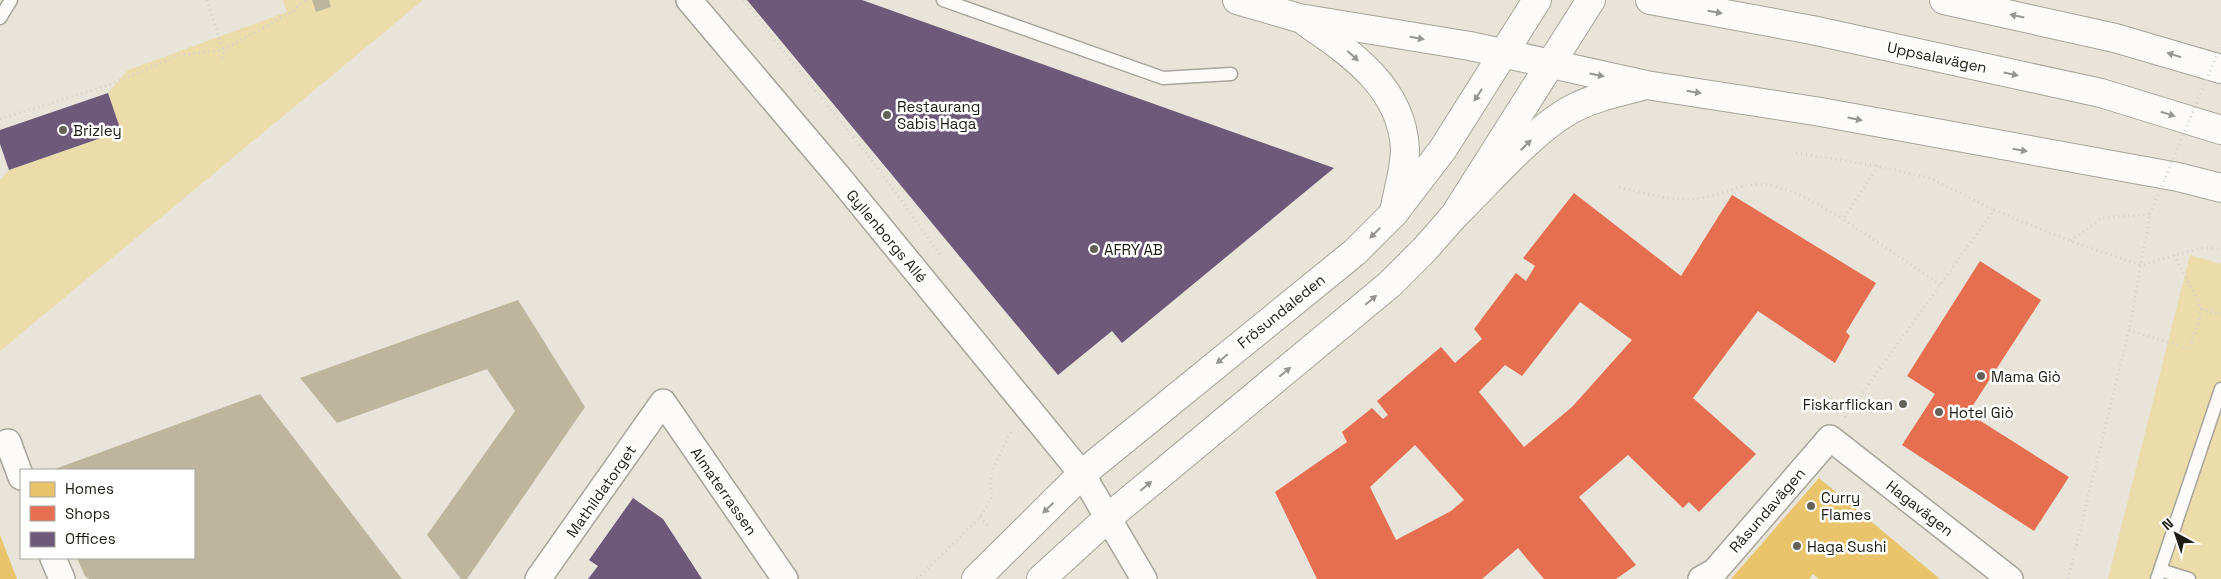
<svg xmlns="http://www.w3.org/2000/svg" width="2221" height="579" font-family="'Space Grotesk',sans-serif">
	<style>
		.green { fill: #ebdcaa }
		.homes { fill: #e9c46a }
		.shops { fill: #e76f51; fill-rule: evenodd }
		.offices { fill: #6d597a }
		.building { fill: #bdb69c }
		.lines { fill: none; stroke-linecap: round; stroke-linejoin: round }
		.lane-casing { stroke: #a7a49b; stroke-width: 15 }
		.street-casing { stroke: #a7a49b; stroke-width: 28 }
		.secondary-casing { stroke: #a7a49b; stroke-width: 30 }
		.highway-casing { stroke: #a7a49b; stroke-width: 30 }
		.path { stroke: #d4d2cf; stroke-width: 3; stroke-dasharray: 1 4; stroke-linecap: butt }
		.lane { stroke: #fcfbf9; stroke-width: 12 }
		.street { stroke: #fcfbf9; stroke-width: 25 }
		.secondary { stroke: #fcfbf9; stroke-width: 28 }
		.highway { stroke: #fcfbf9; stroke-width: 28 }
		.path-bridge { stroke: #d4d2cf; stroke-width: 3; stroke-dasharray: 1 4; stroke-linecap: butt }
		.oneway { fill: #989692 }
		.poi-dot { fill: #646158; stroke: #fff; stroke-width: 2 }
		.labels { text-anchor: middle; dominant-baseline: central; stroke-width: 5; stroke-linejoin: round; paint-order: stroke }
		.street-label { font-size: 15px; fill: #1d1b13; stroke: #fff }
		.poi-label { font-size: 15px; fill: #1d1b13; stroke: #fff; text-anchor: start }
	</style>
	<rect width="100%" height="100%" fill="#e8e4d9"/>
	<g class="green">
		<path d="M 283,0 L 423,0 L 0,351 L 0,180 L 9,170 L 121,131 L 108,93 L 128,70 L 287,12 Z"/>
		<path d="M 2190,255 L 2221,264 L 2221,579 L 2108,579 Z"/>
	</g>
	<g class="homes">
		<path d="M 1819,478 L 1940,579 L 1819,579 L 1813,574 L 1809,579 L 1731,579 Z"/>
		<path d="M 0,535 L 17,579 L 0,579 Z"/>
	</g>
	<g class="shops">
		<path d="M 1574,193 L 1681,276 L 1732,195 L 1876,283 L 1846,332 L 1850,336 L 1835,363 L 1758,311 L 1693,398 L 1756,454 L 1699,512 L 1689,502 L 1683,508 L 1628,455 L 1579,497 L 1636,565 L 1616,579 L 1544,579 L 1518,548 L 1482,579 L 1317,579 L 1275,492 L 1347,442 L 1342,432 L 1372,408 L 1383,419 L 1388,415 L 1377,401 L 1441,347 L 1455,363 L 1482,339 L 1474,329 L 1516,273 L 1526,281 L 1535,266 L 1523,258 ZM 1580,302 L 1632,340 L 1572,407 L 1524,447 L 1479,392 L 1505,365 L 1522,376 ZM 1415,445 L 1464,500 L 1451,511 L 1396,540 L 1370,487 Z"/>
		<path d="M 1980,261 L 2041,300 L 1968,413 L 2069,477 L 2034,531 L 1902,445 L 1935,394 L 1907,376 Z"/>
	</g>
	<g class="offices">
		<path d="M 747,0 L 862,0 L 1334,168 L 1122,343 L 1112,331 L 1058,375 Z"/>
		<path d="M 108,93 L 121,131 L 9,170 L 0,144 L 0,130 Z"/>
		<path d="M 633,498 L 663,519 L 702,579 L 588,579 L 598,566 L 589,560 Z"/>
	</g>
	<g class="building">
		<path d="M 312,0 L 329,0 L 331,7 L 316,12 Z"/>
		<path d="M 518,300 L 585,407 L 467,579 L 461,579 L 427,535 L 515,411 L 487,369 L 337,423 L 300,378 Z"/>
		<path d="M 260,394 L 402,579 L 89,579 L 85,576 L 77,558 L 194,558 L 194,470 L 52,470 Z"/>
	</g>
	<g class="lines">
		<defs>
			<g id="lane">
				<path d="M 943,0 L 1163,78 L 1231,74"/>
				<path d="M 0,18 L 11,0"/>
				<path d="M 2160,570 L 2189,579"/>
				<path d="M 2157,579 L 2221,389"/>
			</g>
			<g id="street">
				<path d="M 689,0 L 838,176 L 1082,474 L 1144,579"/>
				<path d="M 0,445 L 8,442 L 21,477"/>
				<path d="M 53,558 L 62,579"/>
				<path d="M 538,579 L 663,402 L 785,579"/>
				<path d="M 1701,579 L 1715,571 L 1830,438 L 2010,579"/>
			</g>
			<g id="secondary">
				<path d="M 976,579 L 1082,474 L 1355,252 L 1394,213 L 1443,149 L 1537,0"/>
				<path d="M 1041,579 L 1109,517 L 1390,284 L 1425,249 L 1454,216 L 1591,0"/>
			</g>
			<g id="highway">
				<path d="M 1237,0 L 1299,18 L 1470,46 L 1646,85 L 1815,111 L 2178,177 L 2221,188"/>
				<path d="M 1650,0 L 1812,30 L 2101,93 L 2221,130"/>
				<path d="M 1944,0 L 2115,38 L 2221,69"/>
				<path d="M 1307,23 C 1352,54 1402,88 1405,149 C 1405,169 1397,193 1394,213"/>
				<path d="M 1454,216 C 1487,184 1531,132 1570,110 C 1592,98 1616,93 1639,87"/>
			</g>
		</defs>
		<use href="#lane" class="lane-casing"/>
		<use href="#street" class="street-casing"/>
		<use href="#secondary" class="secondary-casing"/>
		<use href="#highway" class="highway-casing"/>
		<g class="path">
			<path d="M 207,0 L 223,50 L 223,60"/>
			<path d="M 744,0 L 787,56 L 871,159 L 941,256"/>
			<path d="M 0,119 L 106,86 L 180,55 L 223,50 L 293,11 L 305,0"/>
			<path d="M 1796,153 L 1878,166 L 1930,178 L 1994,210"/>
			<path d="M 1878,166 L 1843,219 L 1941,285"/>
			<path d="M 1619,187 C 1648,194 1676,203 1706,197 C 1732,192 1748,179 1777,187 C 1801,193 1822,207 1843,219"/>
			<path d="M 2174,255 L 2202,309 L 2221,315"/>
			<path d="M 2129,330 L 2190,349 L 2202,309"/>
			<path d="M 1845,417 L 1994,210 L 2070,241 L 2140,265 L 2201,248 L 2221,249"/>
			<path d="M 980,517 L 990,528"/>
			<path d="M 917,579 L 980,517 L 992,497 L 990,484 L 993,469 L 1012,429"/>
			<path d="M 2068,579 L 2129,330 L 2150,214 L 2102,218 L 2070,241"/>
		</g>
		<use href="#lane" class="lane"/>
		<use href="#street" class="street"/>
		<use href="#secondary" class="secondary"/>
		<use href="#highway" class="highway"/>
		<path class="path-bridge" d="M 2150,214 L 2221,45"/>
	</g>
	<defs><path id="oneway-solid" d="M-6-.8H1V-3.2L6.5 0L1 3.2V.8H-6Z" transform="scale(1.25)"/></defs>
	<g class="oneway">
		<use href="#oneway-solid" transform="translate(1715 12) rotate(10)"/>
		<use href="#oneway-solid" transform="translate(2017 16) rotate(-168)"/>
		<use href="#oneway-solid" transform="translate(1417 38) rotate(10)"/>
		<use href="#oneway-solid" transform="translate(2174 55) rotate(-163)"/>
		<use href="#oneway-solid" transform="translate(1353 56) rotate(42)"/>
		<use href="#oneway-solid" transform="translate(2011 74) rotate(12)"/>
		<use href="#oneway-solid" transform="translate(1597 75) rotate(11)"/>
		<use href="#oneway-solid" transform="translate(1694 92) rotate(9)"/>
		<use href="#oneway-solid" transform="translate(1478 95) rotate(123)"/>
		<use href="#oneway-solid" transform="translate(2168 114) rotate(17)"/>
		<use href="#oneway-solid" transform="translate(1855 119) rotate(11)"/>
		<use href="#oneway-solid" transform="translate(1526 145) rotate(-45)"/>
		<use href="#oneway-solid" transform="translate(2020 150) rotate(10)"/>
		<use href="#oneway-solid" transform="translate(1375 233) rotate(135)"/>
		<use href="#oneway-solid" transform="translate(1371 300) rotate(-40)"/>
		<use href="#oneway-solid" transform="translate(1222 359) rotate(141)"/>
		<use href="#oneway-solid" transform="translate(1285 372) rotate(-40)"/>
		<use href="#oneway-solid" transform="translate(1146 486) rotate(-40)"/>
		<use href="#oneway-solid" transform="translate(1048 508) rotate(136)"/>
	</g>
	<g class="poi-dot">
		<circle cx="887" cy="115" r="5"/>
		<circle cx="63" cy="130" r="5"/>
		<circle cx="1094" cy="249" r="5"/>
		<circle cx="1981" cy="376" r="5"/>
		<circle cx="1903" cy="404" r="5"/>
		<circle cx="1939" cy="412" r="5"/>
		<circle cx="1811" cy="506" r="5"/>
		<circle cx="1797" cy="546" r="5"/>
	</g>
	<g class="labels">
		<g class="street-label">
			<text transform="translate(1937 57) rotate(12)">Uppsalavägen</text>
			<text transform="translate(887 236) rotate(50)">Gyllenborgs Allé</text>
			<text transform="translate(1281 311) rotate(-39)">Frösundaleden</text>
			<text transform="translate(601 491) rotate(-55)">Mathildatorget</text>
			<text transform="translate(724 491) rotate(55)">Almaterrassen</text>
			<text transform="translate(1920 508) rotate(38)">Hagavägen</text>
			<text transform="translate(1767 510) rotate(-49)">Råsundavägen</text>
		</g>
		<g class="poi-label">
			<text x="897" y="106">Restaurang<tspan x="897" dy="17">Sabis Haga</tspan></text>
			<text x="73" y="130">Brizley</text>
			<text x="1104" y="249">AFRY AB</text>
			<text x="1991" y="376">Mama Giò</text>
			<text x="1893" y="404" text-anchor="end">Fiskarflickan</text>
			<text x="1949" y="412">Hotel Giò</text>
			<text x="1821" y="497">Curry<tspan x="1821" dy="17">Flames</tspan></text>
			<text x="1807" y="546">Haga Sushi</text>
		</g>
	</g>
	<rect x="20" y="469" width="175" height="90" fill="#ffffff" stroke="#a5a4a1"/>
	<rect x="30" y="482" width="25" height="15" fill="#e9c46a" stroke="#a5a4a1"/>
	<text x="65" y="494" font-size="15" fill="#1d1b13">Homes</text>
	<rect x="30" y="506" width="25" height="15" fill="#e76f51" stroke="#a5a4a1"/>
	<text x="65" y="519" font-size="15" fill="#1d1b13">Shops</text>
	<rect x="30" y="532" width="25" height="15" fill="#6d597a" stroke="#a5a4a1"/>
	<text x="65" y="544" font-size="15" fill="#1d1b13">Offices</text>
	<g transform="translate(2176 534) rotate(320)" stroke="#ffffff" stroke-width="4" paint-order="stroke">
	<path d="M0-4L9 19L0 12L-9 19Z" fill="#1d1b13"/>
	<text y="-8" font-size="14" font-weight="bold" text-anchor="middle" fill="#1d1b13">N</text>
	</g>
</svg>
